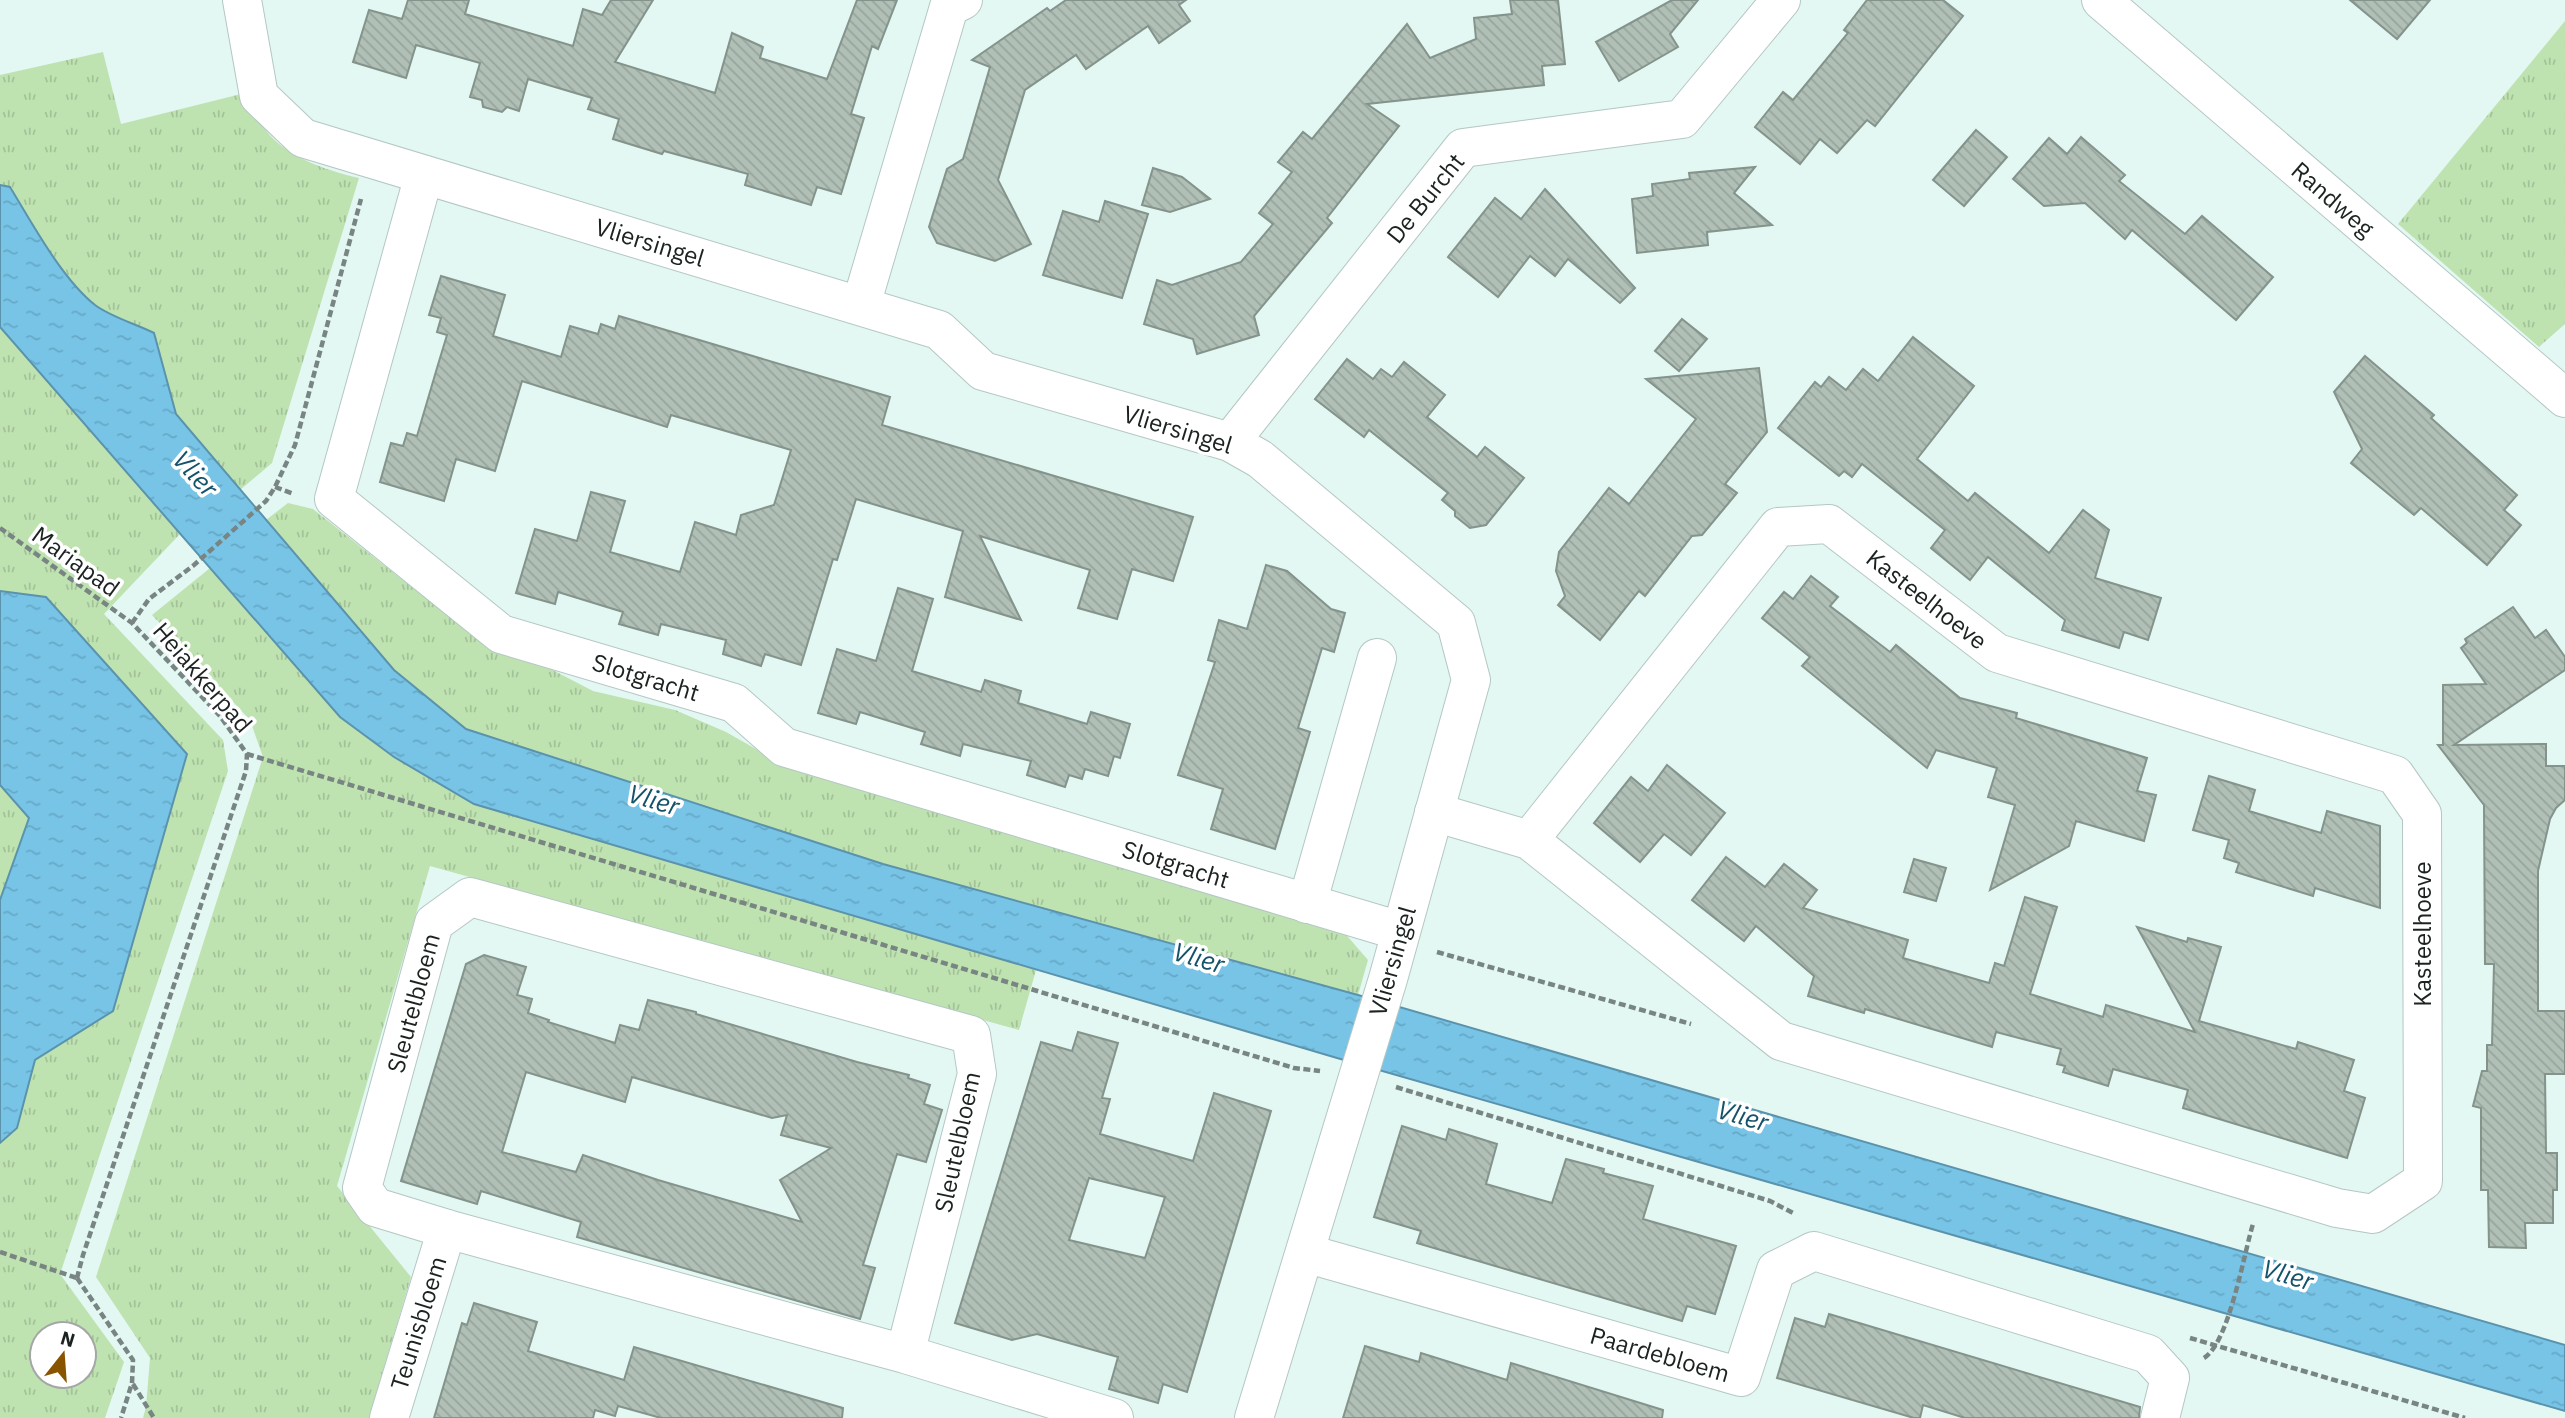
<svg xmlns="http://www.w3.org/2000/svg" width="2565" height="1418" font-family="'IBM Plex Sans',sans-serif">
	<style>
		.grass { fill: url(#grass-tufts); fill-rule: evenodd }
		.water { fill: url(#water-ripples); stroke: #5b93ac; stroke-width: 2 }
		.building { fill: url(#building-back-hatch); stroke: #84938b; stroke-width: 2; fill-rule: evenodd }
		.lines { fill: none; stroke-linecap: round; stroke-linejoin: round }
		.minor-casing { stroke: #b4c7c4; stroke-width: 40 }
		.path { stroke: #788582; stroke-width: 4.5; stroke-dasharray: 7 3.5; stroke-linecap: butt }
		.minor { stroke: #fff; stroke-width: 38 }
		.labels { text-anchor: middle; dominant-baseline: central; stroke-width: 7; stroke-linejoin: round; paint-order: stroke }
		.street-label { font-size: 24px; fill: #1b2221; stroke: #fff }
		.water-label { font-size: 26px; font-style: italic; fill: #15536b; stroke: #fff }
	</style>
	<defs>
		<pattern id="grass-tufts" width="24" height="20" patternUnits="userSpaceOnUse" patternTransform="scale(1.75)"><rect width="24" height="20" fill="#bee3b1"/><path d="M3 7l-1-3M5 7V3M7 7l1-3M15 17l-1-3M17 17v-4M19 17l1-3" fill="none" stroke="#a3c298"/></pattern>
		<pattern id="water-ripples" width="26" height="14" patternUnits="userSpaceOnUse" patternTransform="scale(1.75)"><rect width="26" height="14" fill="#77c4e7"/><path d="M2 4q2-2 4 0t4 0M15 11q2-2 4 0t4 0" fill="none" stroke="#66a8c6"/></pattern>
		<pattern id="building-back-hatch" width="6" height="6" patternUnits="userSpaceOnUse" patternTransform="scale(1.75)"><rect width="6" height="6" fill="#b0c0b6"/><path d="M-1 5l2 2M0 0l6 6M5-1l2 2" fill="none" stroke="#97a59c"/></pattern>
	</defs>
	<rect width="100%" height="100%" fill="#e3f7f3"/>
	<g class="grass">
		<path d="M 2565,21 L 2565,324 L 2539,347 L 2398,224 Z"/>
		<path d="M 103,52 L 121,124 L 249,92 C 253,102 255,114 261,123 C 279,155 325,170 359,178 L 272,463 L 240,490 L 176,414 L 154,333 C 136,324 111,317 95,305 C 62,279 32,223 11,187 L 0,185 L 0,75 Z"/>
		<path d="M 0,327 L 180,534 L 104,614 L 223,740 L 228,771 L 60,1274 L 124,1362 L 105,1418 L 0,1418 L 0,1143 L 17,1127 L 35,1060 L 113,1011 L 46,597 L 0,591 ZM 42,1334 L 84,1334 L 84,1376 L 42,1376 Z"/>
		<path d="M 288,503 L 313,509 L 409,585 L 514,650 L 593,691 L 675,710 L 726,732 L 763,753 L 1342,930 L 1368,960 L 1358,995 L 883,864 L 466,729 L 394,670 L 266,520 Z"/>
		<path d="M 210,568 L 340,717 L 394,757 L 474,804 L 1036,970 L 1019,1030 L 430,866 L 337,1186 L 411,1277 L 369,1418 L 143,1418 L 146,1407 L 150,1358 L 96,1277 L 263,757 L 250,720 L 152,615 Z"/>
		<path d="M 0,785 L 29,817 L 0,900 Z"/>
	</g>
	<g class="water">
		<path d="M 0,185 L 10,187 C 32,223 62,279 95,305 C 111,317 136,324 154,333 L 176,414 L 394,670 L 466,729 L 883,864 L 1358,995 L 2565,1345 L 2565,1411 L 1337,1058 L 474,804 L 394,757 L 340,717 L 0,327 Z"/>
		<path d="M 0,591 L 46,597 L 187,754 L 113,1011 L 35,1060 L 17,1128 L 0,1143 L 0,900 L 29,818 L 0,785 Z"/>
	</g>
	<g class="building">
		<path d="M 408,0 L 469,0 L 465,14 L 573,46 L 583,9 L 602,15 L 611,0 L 653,0 L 615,62 L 715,93 L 732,33 L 763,47 L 760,58 L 827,79 L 857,0 L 897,0 L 878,49 L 872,46 L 851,114 L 864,118 L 841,194 L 817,187 L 811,205 L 745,185 L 748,174 L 664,151 L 662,154 L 613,139 L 619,119 L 588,109 L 592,98 L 528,79 L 519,111 L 507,107 L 502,112 L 483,107 L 482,100 L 470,97 L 480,63 L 416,45 L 406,78 L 353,62 L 369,10 L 402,19 Z"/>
		<path d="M 1066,0 L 1186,0 L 1179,5 L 1190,21 L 1159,43 L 1148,26 L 1086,69 L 1076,55 L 1025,90 L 998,180 L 1031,244 L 995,261 L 937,243 L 929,227 L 947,169 L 963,159 L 990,67 L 972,60 L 1047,8 L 1050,11 Z"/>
		<path d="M 1510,0 L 1558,0 L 1565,64 L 1542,66 L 1544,85 L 1367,104 L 1399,126 L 1327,218 L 1332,223 L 1254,316 L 1259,335 L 1197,354 L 1193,339 L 1144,324 L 1157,280 L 1172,285 L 1241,262 L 1273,224 L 1259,213 L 1292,172 L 1278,162 L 1303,132 L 1312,139 L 1407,24 L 1430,58 L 1476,39 L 1474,18 L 1512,14 Z"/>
		<path d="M 1672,0 L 1698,0 L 1670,34 L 1678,47 L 1619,81 L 1596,42 Z"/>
		<path d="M 1867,0 L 1943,0 L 1963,16 L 1875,126 L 1867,120 L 1837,153 L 1820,139 L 1800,164 L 1755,127 L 1783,92 L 1793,100 L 1848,33 L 1844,30 Z"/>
		<path d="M 2350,0 L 2430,0 L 2397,39 Z"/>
		<path d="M 1976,130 L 2007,157 L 1964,206 L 1933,180 Z"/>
		<path d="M 2081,137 L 2125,175 L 2119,181 L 2185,234 L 2202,216 L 2273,277 L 2236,320 L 2132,230 L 2125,239 L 2085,203 L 2044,206 L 2013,179 L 2049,138 L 2067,154 Z"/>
		<path d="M 1755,167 L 1734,193 L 1772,225 L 1707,232 L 1708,245 L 1637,253 L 1632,199 L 1653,196 L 1652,184 L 1690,179 L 1689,173 Z"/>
		<path d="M 1153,168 L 1182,177 L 1210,199 L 1170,212 L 1142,205 Z"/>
		<path d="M 1545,189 L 1635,288 L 1620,303 L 1568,259 L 1555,276 L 1530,256 L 1498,297 L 1448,257 L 1495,198 L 1521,219 Z"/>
		<path d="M 1105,201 L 1148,214 L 1122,298 L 1043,275 L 1063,211 L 1099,222 Z"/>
		<path d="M 441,276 L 505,295 L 493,336 L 561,357 L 570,326 L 598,334 L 601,324 L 615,329 L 619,316 L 890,397 L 882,425 L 1193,517 L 1173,581 L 1132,569 L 1117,619 L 1078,608 L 1090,570 L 980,536 L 1021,620 L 945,597 L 963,531 L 856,499 L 837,560 L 833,559 L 801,665 L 765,654 L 761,666 L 723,654 L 726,640 L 661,624 L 658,635 L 619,624 L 623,612 L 558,592 L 555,604 L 516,593 L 535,529 L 577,541 L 591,492 L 625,501 L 610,552 L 680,572 L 695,522 L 736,535 L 741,515 L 774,505 L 791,450 L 671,415 L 667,427 L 522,381 L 495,471 L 456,459 L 444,501 L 380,482 L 391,443 L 403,446 L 407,433 L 417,436 L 437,368 L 447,335 L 437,332 L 441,318 L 429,315 Z"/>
		<path d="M 1682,319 L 1707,339 L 1679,371 L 1655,351 Z"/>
		<path d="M 1913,337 L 1974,386 L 1917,459 L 1968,501 L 1975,493 L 2049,553 L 2083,510 L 2109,530 L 2095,578 L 2161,598 L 2148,640 L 2124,632 L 2119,648 L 2062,630 L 2065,620 L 1988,557 L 1970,580 L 1931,548 L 1945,530 L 1862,464 L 1852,477 L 1844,471 L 1839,476 L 1778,428 L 1815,382 L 1821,387 L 1829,377 L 1846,390 L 1863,369 L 1878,381 Z"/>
		<path d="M 2365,356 L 2434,415 L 2431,418 L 2517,495 L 2504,510 L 2521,525 L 2487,565 L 2421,508 L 2414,515 L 2351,463 L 2362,449 L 2334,392 Z"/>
		<path d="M 1347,359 L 1373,379 L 1381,369 L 1392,377 L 1404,362 L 1445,395 L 1427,417 L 1477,457 L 1485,447 L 1524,478 L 1486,525 L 1470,528 L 1455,516 L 1455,511 L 1442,500 L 1448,493 L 1369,430 L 1364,437 L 1315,399 Z"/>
		<path d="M 1759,368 L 1767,432 L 1725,484 L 1737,493 L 1702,535 L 1692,536 L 1645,596 L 1639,591 L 1600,640 L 1558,605 L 1565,596 L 1556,571 L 1559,552 L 1609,488 L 1629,504 L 1696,419 L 1646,379 Z"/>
		<path d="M 1266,565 L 1287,571 L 1331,609 L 1345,613 L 1334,652 L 1322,648 L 1302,715 L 1298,728 L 1310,732 L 1275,849 L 1211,829 L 1223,789 L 1178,775 L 1215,662 L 1208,660 L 1219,620 L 1247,629 Z"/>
		<path d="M 1811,576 L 1838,597 L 1830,606 L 1890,652 L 1896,645 L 1960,698 L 2017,713 L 2016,718 L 2147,758 L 2137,791 L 2156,795 L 2144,841 L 2076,821 L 2069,846 L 1990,890 L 2015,805 L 1988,797 L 1997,768 L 1936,750 L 1927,768 L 1802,666 L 1810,657 L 1762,618 L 1784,592 L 1793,599 Z"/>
		<path d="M 898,588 L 933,599 L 912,671 L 981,692 L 985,680 L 1021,691 L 1018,703 L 1087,724 L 1091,712 L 1130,724 L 1120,758 L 1114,756 L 1108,776 L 1085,769 L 1082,779 L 1069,775 L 1065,787 L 1027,775 L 1031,761 L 963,744 L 960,756 L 921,744 L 925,732 L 860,712 L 856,724 L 818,713 L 837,649 L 876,661 Z"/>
		<path d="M 2513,607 L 2535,638 L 2546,630 L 2565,657 L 2565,670 L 2454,745 L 2546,744 L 2546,766 L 2565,766 L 2565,800 L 2556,808 L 2550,819 L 2538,871 L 2538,1011 L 2565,1011 L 2565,1074 L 2545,1074 L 2546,1153 L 2557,1153 L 2557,1190 L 2553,1190 L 2553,1223 L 2525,1223 L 2526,1248 L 2489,1247 L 2488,1190 L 2481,1190 L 2481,1108 L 2473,1106 L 2482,1071 L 2487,1071 L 2487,1045 L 2492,1045 L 2494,964 L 2485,964 L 2484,805 L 2438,745 L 2443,745 L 2443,685 L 2486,684 L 2461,648 L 2467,643 L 2465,639 Z"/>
		<path d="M 1667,765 L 1725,813 L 1691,855 L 1664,834 L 1640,862 L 1594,823 L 1631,777 L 1648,791 Z"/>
		<path d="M 2209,776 L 2255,790 L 2249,811 L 2321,833 L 2327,811 L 2380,826 L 2380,908 L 2315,888 L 2313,896 L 2236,872 L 2239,863 L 2224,858 L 2229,840 L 2193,830 Z"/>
		<path d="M 1726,857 L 1765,887 L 1784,864 L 1817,890 L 1803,908 L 1908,940 L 1903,958 L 1989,983 L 1995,963 L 2004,966 L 2025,897 L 2057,907 L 2030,994 L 2103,1017 L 2106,1005 L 2195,1032 L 2137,927 L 2187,942 L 2188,938 L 2221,947 L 2199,1021 L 2296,1049 L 2298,1042 L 2354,1060 L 2344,1091 L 2365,1098 L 2347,1158 L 2183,1108 L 2188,1090 L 2113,1069 L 2108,1086 L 2063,1072 L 2065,1066 L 2057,1064 L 2061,1049 L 1996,1032 L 1992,1047 L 1865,1009 L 1864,1013 L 1808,996 L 1814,976 L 1756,926 L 1744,941 L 1692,900 Z"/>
		<path d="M 1914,859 L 1946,868 L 1936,901 L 1904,892 Z"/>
		<path d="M 484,955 L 526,967 L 517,995 L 532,999 L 528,1013 L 549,1020 L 548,1022 L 615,1043 L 620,1025 L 639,1030 L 648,1000 L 696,1012 L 696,1014 L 857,1062 L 909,1075 L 908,1078 L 930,1085 L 924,1104 L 942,1110 L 926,1162 L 897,1154 L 863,1265 L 875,1268 L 860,1319 L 577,1237 L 581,1222 L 481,1191 L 477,1204 L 401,1181 L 466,964 ZM 526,1072 L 625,1102 L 632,1077 L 772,1118 L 787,1115 L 781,1135 L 831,1148 L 780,1180 L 802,1222 L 658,1180 L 583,1155 L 576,1172 L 502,1152 Z"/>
		<path d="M 1078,1032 L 1118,1043 L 1102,1098 L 1110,1099 L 1100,1134 L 1193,1161 L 1214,1093 L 1271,1111 L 1187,1392 L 1163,1384 L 1158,1403 L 1109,1389 L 1118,1357 L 1037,1334 L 1012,1340 L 955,1323 L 1041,1042 L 1072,1051 ZM 1089,1178 L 1165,1197 L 1145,1258 L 1069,1240 Z"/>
		<path d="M 1402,1126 L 1446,1140 L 1449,1129 L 1497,1144 L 1486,1184 L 1552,1203 L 1566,1159 L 1604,1169 L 1603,1173 L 1653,1186 L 1643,1219 L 1736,1246 L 1715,1314 L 1687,1306 L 1682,1321 L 1417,1243 L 1421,1231 L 1374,1217 Z"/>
		<path d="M 474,1303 L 537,1322 L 528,1351 L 624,1380 L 634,1347 L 843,1408 L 842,1418 L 661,1418 L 618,1406 L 615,1416 L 595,1410 L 593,1418 L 434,1418 L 462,1323 L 467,1325 Z"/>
		<path d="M 1829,1314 L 2140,1407 L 2139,1418 L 1965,1418 L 1923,1405 L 1920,1418 L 1914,1418 L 1777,1378 L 1795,1318 L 1825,1327 Z"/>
		<path d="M 1365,1346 L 1419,1362 L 1421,1353 L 1507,1380 L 1511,1363 L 1663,1410 L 1662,1418 L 1343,1418 Z"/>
	</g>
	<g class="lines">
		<defs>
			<g id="minor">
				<path d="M 242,0 L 259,96 L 303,138 L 939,330 L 983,371 L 1230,442 L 1260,459 L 1456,623 L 1471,680 L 1388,979 L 1254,1418"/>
				<path d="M 2101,0 L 2565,398"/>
				<path d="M 424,175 L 334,499 L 501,634 L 734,703 L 784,747 L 1400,931"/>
				<path d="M 861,305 L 949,7 L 963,0"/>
				<path d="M 1230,442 L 1463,148 L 1682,119 L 1781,0"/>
				<path d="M 1434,812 L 1529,840 L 1781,1041 L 2337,1208 L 2373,1214 L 2423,1181 L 2422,814 L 2395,775 L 1997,653 L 1829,524 L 1778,527 L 1529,840"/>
				<path d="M 1307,904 L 1377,658"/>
				<path d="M 1305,1253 L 1741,1377 L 1776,1270 L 1814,1251 L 2148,1354 L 2170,1378 L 2160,1418"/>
				<path d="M 905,1354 L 977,1074 L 971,1035 L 470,897 L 434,923 L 362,1188 L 375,1207 L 447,1229 L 905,1354 L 1114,1418"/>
				<path d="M 389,1418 L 447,1229"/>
			</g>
		</defs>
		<use href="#minor" class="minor-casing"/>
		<g class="path">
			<path d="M 275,487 L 294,494"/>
			<path d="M 0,528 L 132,623 L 220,716 L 247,754 L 246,771 L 83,1255 L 77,1278"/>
			<path d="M 132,623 L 149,599 L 194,565 L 266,501 L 275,487 L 295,445 L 361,199"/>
			<path d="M 247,754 L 1294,1068 L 1320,1071"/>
			<path d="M 1437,952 L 1691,1024"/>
			<path d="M 1396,1087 L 1770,1201 L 1795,1214"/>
			<path d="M 0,1252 L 77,1278"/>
			<path d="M 77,1278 L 133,1360 L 132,1383 L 121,1418"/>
			<path d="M 2190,1338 L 2465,1418"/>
			<path d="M 2204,1358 C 2229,1343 2244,1253 2253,1224"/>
			<path d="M 133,1384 L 154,1418"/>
		</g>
		<use href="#minor" class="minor"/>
	</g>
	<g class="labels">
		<g class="street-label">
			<text transform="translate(1425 198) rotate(-51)">De Burcht</text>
			<text transform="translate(2333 199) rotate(41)">Randweg</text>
			<text transform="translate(650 242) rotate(17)">Vliersingel</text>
			<text transform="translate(1178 429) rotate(17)">Vliersingel</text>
			<text transform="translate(76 561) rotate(36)">Mariapad</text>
			<text transform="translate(1927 599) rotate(38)">Kasteelhoeve</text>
			<text transform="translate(203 677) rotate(49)">Heiakkerpad</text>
			<text transform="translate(646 677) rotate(17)">Slotgracht</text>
			<text transform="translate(1176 864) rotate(17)">Slotgracht</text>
			<text transform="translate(2422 934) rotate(-90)">Kasteelhoeve</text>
			<text transform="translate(1392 961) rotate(-74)">Vliersingel</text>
			<text transform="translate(413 1003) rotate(-75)">Sleutelbloem</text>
			<text transform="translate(957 1142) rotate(-78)">Sleutelbloem</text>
			<text transform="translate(418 1323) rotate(-73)">Teunisbloem</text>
			<text transform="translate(1660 1354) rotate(16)">Paardebloem</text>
		</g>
		<g class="water-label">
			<text transform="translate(196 473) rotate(47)">Vlier</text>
			<text transform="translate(654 799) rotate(16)">Vlier</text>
			<text transform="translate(1199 957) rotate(16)">Vlier</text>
			<text transform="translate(1743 1115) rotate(16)">Vlier</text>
			<text transform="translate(2288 1274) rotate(16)">Vlier</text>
		</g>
	</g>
	<g transform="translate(63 1355) rotate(17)"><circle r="33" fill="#ffffff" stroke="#a4a7a6" stroke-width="2"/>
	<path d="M0-5L12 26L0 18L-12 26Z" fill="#885400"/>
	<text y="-10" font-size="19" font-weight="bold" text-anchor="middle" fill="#1b2221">N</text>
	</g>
</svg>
